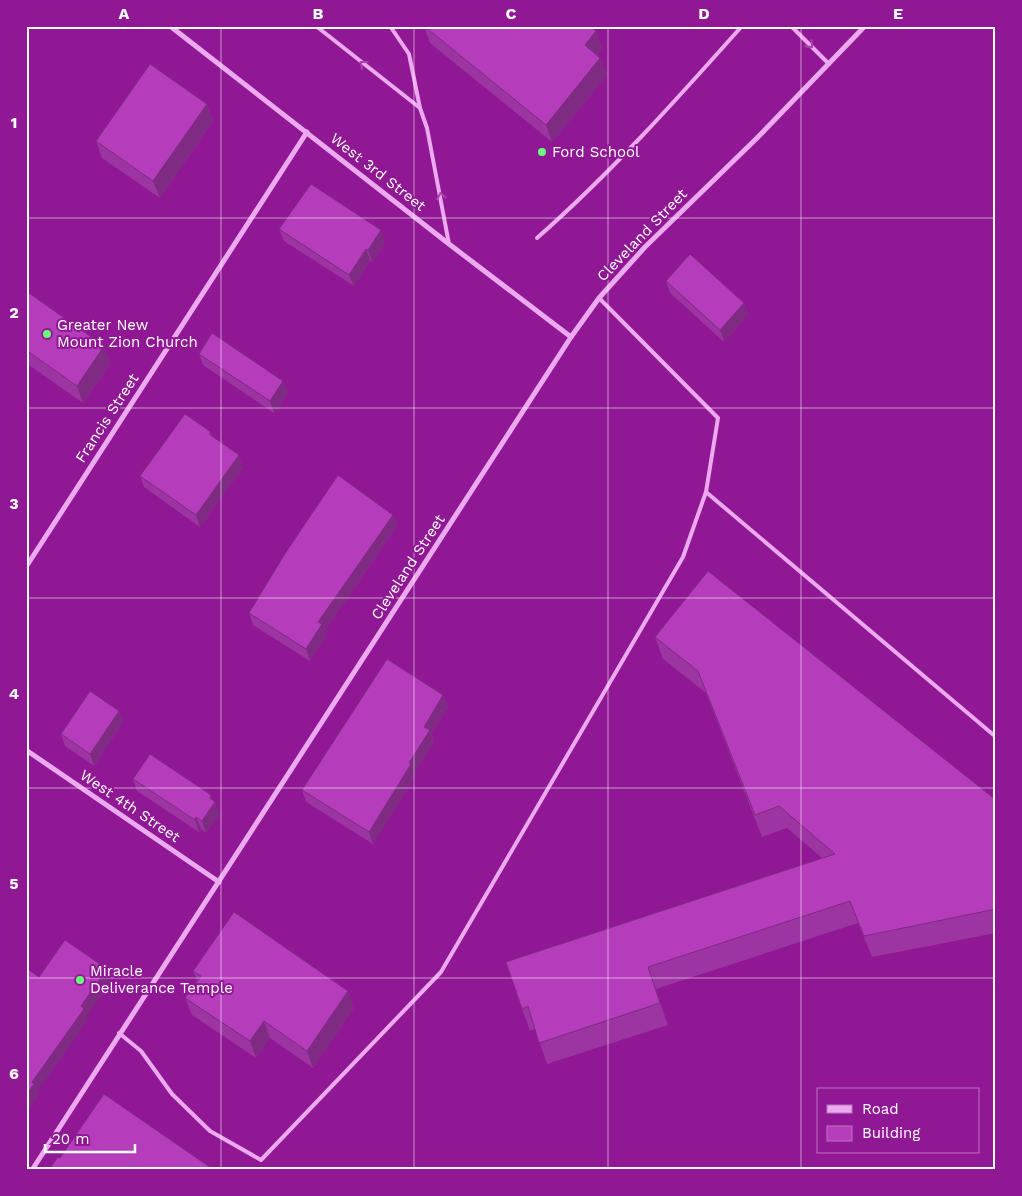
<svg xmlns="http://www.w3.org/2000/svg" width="1022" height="1196" font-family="'Work Sans',sans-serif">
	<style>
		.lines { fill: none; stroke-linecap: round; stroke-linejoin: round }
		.service { stroke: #eda9f0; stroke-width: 4 }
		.minor { stroke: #eda9f0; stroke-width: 5 }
		.wall { fill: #9c34a1 }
		.shaded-wall { fill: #7f2b83 }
		.building { fill: #b53dbb; stroke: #7f2b83 }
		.oneway { stroke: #ac44b0 }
		.grid { fill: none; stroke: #fff; stroke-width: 1; stroke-opacity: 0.55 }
		.poi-dot { fill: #68ff79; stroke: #901894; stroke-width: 2 }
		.labels { text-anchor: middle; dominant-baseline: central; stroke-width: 4; stroke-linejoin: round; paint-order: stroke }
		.poi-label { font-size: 15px; fill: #fff; stroke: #901894; text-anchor: start }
		.street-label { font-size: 15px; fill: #fff; stroke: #901894 }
		.neatline { fill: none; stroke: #fff; stroke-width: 2 }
		.grid-label { font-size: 16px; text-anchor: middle; font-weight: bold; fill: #fff }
	</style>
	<rect width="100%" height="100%" fill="#901894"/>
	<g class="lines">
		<g class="service">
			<path d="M 316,26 L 420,108 L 427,128 L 449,244"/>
			<path d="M 390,26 L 409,54 L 420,108"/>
			<path d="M 791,26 L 829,64"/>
			<path d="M 537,238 C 611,173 677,99 742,26"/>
			<path d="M 706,492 L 996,737"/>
			<path d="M 119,1033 L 141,1051 L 172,1094 L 210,1131 L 261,1160 L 441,972 L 683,557 L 706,492 L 718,418 L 599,298"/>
		</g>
		<g class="minor">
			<path d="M 170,26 L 449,244 L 571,337"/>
			<path d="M 26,567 L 307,132"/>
			<path d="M 26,750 L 219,882"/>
			<path d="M 32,1170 L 571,337 L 599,298 L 645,247 L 757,138 L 865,26"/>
		</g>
	</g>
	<g class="wall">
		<path d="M 424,26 L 596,31 L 602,48 L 597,55 L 600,58 L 607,75 L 552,142 L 430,43 Z"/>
		<path d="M 207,104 L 213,121 L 160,198 L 102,158 L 96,141 Z"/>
		<path d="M 279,229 L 385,242 L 372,262 L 370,260 L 354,286 L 284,241 Z"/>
		<path d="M 666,281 L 744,303 L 748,315 L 724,342 L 670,293 Z"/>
		<path d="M 26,291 L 104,346 L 110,364 L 83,403 L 26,363 Z"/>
		<path d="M 199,354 L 288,393 L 274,413 L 203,365 Z"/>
		<path d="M 211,432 L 212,436 L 243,467 L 200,527 L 144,487 L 140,476 Z"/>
		<path d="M 393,515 L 397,526 L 324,632 L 326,636 L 310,661 L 253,625 L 249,613 Z"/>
		<path d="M 655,637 L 996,800 L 996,933 L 872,957 L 858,923 L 656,989 L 668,1025 L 547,1064 L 535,1029 L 530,1031 L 522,1009 L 822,858 L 787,828 L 762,837 L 706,693 L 663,659 Z"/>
		<path d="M 443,695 L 448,707 L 431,734 L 434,742 L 414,773 L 415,776 L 373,844 L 306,802 L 302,790 Z"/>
		<path d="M 119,711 L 123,722 L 94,766 L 65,746 L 61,734 Z"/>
		<path d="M 133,779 L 220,814 L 206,833 L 201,829 L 199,832 L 137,791 Z"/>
		<path d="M 193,971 L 354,1008 L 313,1068 L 270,1038 L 256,1058 L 192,1015 L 185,998 L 197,981 Z"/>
	</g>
	<g class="shaded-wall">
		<path d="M 596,31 L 602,48 L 591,62 L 585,45 Z"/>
		<path d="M 600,58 L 607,75 L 552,142 L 546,125 Z"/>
		<path d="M 207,104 L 213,121 L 160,198 L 153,181 Z"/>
		<path d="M 381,230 L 385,242 L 372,262 L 368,250 Z"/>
		<path d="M 366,249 L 370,260 L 354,286 L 349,275 Z"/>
		<path d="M 744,303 L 748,315 L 724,342 L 720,330 Z"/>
		<path d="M 104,346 L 110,364 L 83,403 L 77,386 Z"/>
		<path d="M 283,381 L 288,393 L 274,413 L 270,401 Z"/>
		<path d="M 239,455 L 243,467 L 200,527 L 196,515 Z"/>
		<path d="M 393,515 L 397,526 L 324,632 L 326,636 L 310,661 L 306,649 L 318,622 Z"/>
		<path d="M 443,695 L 448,707 L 431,734 L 434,742 L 414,773 L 415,776 L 373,844 L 369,832 L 409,763 L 424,727 Z"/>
		<path d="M 119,711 L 123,722 L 94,766 L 90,754 Z"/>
		<path d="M 211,795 L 214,803 L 215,802 L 220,814 L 206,833 L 202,821 Z"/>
		<path d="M 196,817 L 201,829 L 199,832 L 195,820 Z"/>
		<path d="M 648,967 L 656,989 L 668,1025 L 660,1003 Z"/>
		<path d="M 107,969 L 111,981 L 87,1016 L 88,1020 L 37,1092 L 38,1096 L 26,1113 L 26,1095 L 32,1082 L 81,1006 Z"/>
		<path d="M 348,991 L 354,1008 L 313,1068 L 307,1051 Z"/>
		<path d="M 264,1021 L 270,1038 L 256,1058 L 250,1041 Z"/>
	</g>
	<g class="building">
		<path d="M 424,26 L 590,26 L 596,31 L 585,45 L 600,58 L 546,125 Z"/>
		<path d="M 150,64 L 207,104 L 153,181 L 96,141 Z"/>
		<path d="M 311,184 L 381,230 L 368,250 L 366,249 L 349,275 L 279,229 Z"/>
		<path d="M 690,254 L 744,303 L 720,330 L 666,281 Z"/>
		<path d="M 26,291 L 104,346 L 77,386 L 26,350 Z"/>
		<path d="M 212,333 L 283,381 L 270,401 L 199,354 Z"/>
		<path d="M 185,414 L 211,432 L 209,434 L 239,455 L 196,515 L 140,476 Z"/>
		<path d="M 338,475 L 393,515 L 318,622 L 322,624 L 306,649 L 249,613 L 286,552 Z"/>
		<path d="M 708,571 L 996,800 L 996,909 L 864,936 L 850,901 L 648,967 L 660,1003 L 539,1043 L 528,1006 L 522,1009 L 506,962 L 835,854 L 779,806 L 755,815 L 698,671 L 655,637 Z"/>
		<path d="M 387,659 L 443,695 L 424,727 L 430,730 L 409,763 L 411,764 L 369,832 L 302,790 Z"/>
		<path d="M 90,691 L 119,711 L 90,754 L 61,734 Z"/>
		<path d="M 150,754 L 211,795 L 210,798 L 215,802 L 202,821 L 196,817 L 195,820 L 133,779 Z"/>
		<path d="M 234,912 L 348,991 L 307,1051 L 264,1021 L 250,1041 L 185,998 L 201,976 L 193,971 Z"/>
		<path d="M 65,940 L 107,969 L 81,1006 L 84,1009 L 32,1082 L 34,1084 L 26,1095 L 26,968 L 39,977 Z"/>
		<path d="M 104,1094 L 214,1170 L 49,1170 L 58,1157 L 60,1158 Z"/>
	</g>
	<defs><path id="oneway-chevron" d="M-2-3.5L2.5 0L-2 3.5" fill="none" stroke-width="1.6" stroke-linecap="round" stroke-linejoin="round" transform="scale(1.25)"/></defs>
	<g class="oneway">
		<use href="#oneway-chevron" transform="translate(810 45) rotate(45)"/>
		<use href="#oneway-chevron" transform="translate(363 64) rotate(-142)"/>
		<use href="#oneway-chevron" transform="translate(441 196) rotate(-101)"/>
	</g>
	<path class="grid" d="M 221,26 L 221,1170M 414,26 L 414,1170M 608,26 L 608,1170M 801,26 L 801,1170M 26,218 L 996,218M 26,408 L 996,408M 26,598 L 996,598M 26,788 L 996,788M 26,978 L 996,978"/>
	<g class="poi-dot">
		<circle cx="542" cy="152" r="5"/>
		<circle cx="47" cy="334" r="5"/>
		<circle cx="80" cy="980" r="5"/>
	</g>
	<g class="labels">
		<g class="poi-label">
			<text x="552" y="152">Ford School</text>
			<text x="57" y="325">Greater New<tspan x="57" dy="17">Mount Zion Church</tspan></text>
			<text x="90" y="971">Miracle<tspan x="90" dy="17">Deliverance Temple</tspan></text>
		</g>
		<g class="street-label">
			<text transform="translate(378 172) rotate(38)">West 3rd Street</text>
			<text transform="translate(642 235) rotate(-46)">Cleveland Street</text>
			<text transform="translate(107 418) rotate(-57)">Francis Street</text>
			<text transform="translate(408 567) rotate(-57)">Cleveland Street</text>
			<text transform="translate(130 806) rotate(34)">West 4th Street</text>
		</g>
	</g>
	<rect width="1022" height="1196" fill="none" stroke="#901894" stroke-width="55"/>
	<rect x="817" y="1088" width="162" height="65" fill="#901894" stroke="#bc74bf"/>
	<rect x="827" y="1105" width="25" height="8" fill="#eda9f0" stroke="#bc74bf"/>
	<text x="862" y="1114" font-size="15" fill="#ffffff">Road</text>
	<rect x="827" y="1126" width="25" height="15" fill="#b53dbb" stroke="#bc74bf"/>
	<text x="862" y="1138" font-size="15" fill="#ffffff">Building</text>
	<path d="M45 1144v8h90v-8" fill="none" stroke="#ffffff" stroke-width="2.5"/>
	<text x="52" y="1144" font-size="15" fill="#ffffff" stroke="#901894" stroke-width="4" paint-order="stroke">20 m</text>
	<rect x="28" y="28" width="966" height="1140" class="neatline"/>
	<g class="grid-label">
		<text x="124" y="19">A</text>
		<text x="318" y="19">B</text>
		<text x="511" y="19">C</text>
		<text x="704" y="19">D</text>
		<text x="898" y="19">E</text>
		<text x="14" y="128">1</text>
		<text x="14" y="318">2</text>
		<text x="14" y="509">3</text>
		<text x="14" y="699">4</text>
		<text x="14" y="889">5</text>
		<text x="14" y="1079">6</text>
	</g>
</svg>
